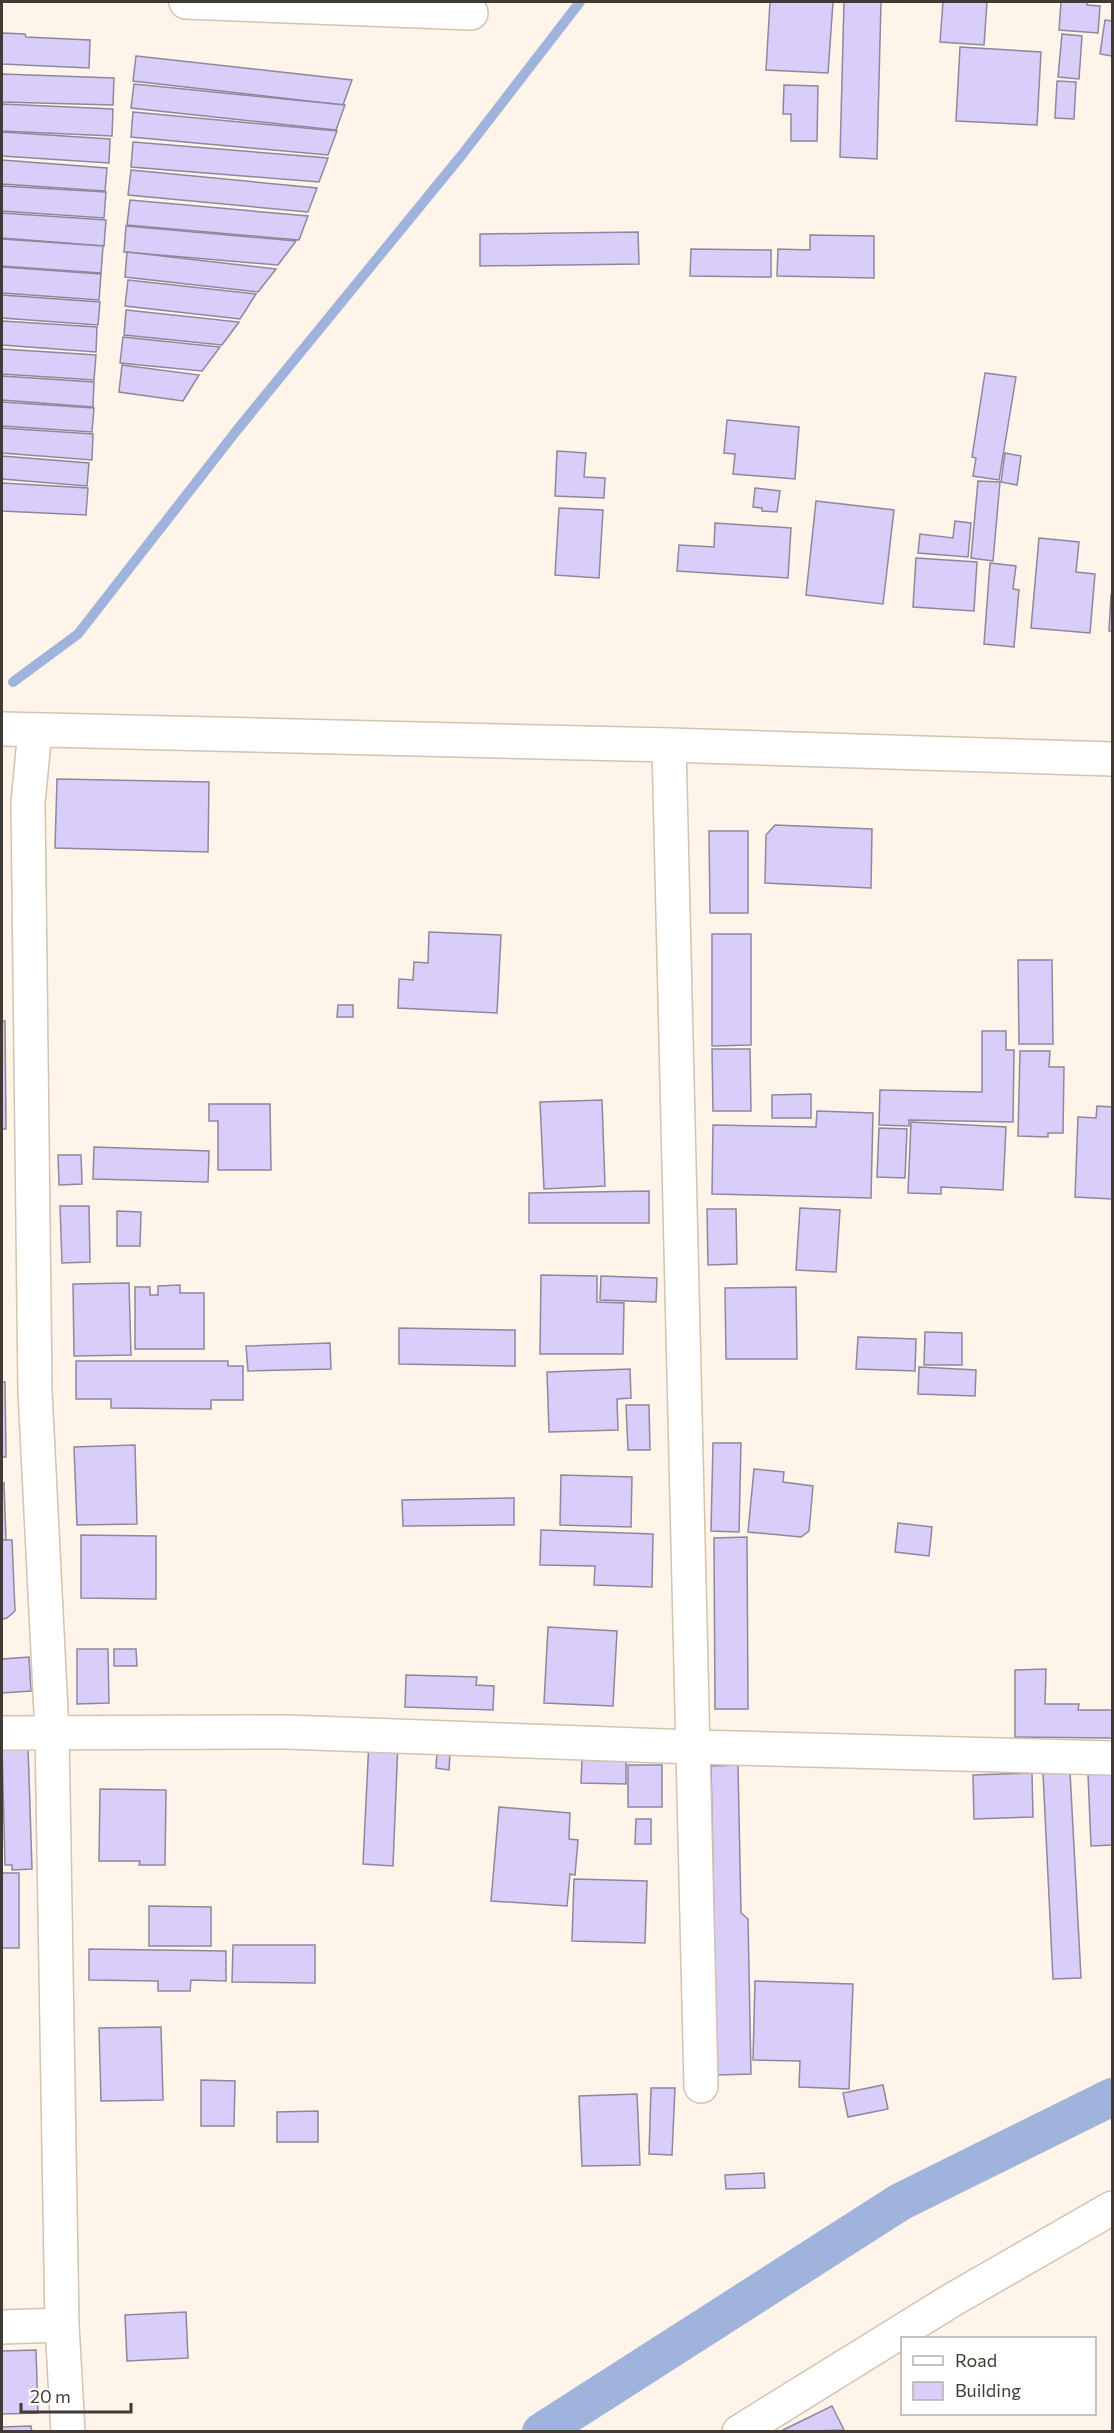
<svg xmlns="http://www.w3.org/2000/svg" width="1114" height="2433" font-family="Commissioner,sans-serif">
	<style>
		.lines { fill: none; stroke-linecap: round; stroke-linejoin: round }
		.stream { stroke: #a0b3dc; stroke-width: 10 }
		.canal { stroke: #a0b3dc; stroke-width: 38 }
		.building { fill: #d9cefa; stroke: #8d889c; stroke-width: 1.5 }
		.street-casing { stroke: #d3c3b0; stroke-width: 36 }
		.secondary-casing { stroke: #d3c3b0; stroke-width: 36 }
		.street { stroke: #fff; stroke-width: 33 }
		.secondary { stroke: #fff; stroke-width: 33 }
	</style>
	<rect width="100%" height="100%" fill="#fef4e9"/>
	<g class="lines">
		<path class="stream" d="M 13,682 L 78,634 L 237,430 L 461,156 L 580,2"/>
		<path class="canal" d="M 541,2432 L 900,2202 L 1112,2097"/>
	</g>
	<g class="building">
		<path d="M 770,2 L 833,2 L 828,73 L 766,70 Z"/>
		<path d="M 844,2 L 881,2 L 877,159 L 840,157 Z"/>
		<path d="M 943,2 L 987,2 L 984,45 L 940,42 Z"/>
		<path d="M 1061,2 L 1087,2 L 1087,5 L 1100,6 L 1098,33 L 1059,30 Z"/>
		<path d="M 1105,20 L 1112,21 L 1112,56 L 1100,54 Z"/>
		<path d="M 2,33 L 25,34 L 26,37 L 90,40 L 89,68 L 2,64 Z"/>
		<path d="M 1062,34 L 1082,36 L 1079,79 L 1058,77 Z"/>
		<path d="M 960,47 L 1041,52 L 1037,125 L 956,121 Z"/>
		<path d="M 136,56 L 352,80 L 343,105 L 133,81 Z"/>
		<path d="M 2,74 L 114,78 L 113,105 L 2,102 Z"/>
		<path d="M 1057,81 L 1076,82 L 1074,119 L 1055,118 Z"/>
		<path d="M 134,84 L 345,105 L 336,130 L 131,108 Z"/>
		<path d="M 784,85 L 818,86 L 817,141 L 791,141 L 791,114 L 783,114 Z"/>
		<path d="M 2,104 L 113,109 L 112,136 L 2,131 Z"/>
		<path d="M 133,112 L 337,131 L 328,155 L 131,137 Z"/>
		<path d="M 2,132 L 110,139 L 109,163 L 2,156 Z"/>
		<path d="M 133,142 L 328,158 L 319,182 L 131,167 Z"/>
		<path d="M 2,160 L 107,168 L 105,191 L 2,184 Z"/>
		<path d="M 131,170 L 317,188 L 308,212 L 128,195 Z"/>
		<path d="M 2,186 L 106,192 L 104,218 L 2,211 Z"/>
		<path d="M 130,200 L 308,216 L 299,240 L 127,225 Z"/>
		<path d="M 2,213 L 106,220 L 104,246 L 2,238 Z"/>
		<path d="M 126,226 L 296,241 L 278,265 L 124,252 Z"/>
		<path d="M 638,232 L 639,264 L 480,266 L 480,234 Z"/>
		<path d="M 810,235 L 874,236 L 874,278 L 777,276 L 778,249 L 810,250 Z"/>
		<path d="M 2,239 L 103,246 L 101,273 L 2,266 Z"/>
		<path d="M 691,249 L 771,250 L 771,277 L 690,276 Z"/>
		<path d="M 127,252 L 276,269 L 258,292 L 125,277 Z"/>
		<path d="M 2,267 L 101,274 L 99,300 L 2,293 Z"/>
		<path d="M 128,280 L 256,294 L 240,319 L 125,306 Z"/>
		<path d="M 2,295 L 100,302 L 98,325 L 2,318 Z"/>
		<path d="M 126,310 L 239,322 L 222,345 L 124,335 Z"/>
		<path d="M 2,321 L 97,327 L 96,352 L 2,345 Z"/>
		<path d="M 123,337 L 220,347 L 202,371 L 120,363 Z"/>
		<path d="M 2,349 L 96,355 L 94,380 L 2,374 Z"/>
		<path d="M 122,365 L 199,375 L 183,401 L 119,392 Z"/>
		<path d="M 985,373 L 1016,377 L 999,480 L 973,476 L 976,458 L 972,457 Z"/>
		<path d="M 2,376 L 94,382 L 93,407 L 2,400 Z"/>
		<path d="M 2,402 L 94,408 L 92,432 L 2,426 Z"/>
		<path d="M 727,420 L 799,427 L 795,479 L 733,474 L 735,454 L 724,453 Z"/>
		<path d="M 2,428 L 93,434 L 92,460 L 2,453 Z"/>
		<path d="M 557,451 L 586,453 L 584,477 L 605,478 L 604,498 L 555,496 Z"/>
		<path d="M 1005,453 L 1021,456 L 1017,485 L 1001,482 Z"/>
		<path d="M 2,456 L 89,463 L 87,486 L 2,479 Z"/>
		<path d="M 978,481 L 1000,482 L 993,561 L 971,558 Z"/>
		<path d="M 2,483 L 88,488 L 86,515 L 2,511 Z"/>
		<path d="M 755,488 L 780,491 L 777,512 L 762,511 L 762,508 L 753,507 Z"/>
		<path d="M 816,501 L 894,510 L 883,604 L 806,595 Z"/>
		<path d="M 559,508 L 603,510 L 599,578 L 555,575 Z"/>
		<path d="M 955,521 L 971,523 L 968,557 L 918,553 L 920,534 L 953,538 Z"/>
		<path d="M 715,523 L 791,528 L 788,578 L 677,571 L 679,545 L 714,547 Z"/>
		<path d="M 1039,538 L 1079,542 L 1076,572 L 1095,574 L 1090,633 L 1031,628 Z"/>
		<path d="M 916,558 L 977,562 L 974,611 L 913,607 Z"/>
		<path d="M 990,563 L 1016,566 L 1013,589 L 1019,590 L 1014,647 L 984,644 Z"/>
		<path d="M 1111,595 L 1112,595 L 1112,631 L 1109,631 Z"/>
		<path d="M 57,779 L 209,782 L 208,852 L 55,848 Z"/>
		<path d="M 775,825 L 872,829 L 871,888 L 765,883 L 766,835 Z"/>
		<path d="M 709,831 L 748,831 L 748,913 L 710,913 Z"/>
		<path d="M 429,932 L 501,935 L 497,1013 L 398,1008 L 399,979 L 413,980 L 414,962 L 428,963 Z"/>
		<path d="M 712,934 L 751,934 L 751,1045 L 712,1046 Z"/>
		<path d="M 1018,960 L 1052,960 L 1053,1044 L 1019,1044 Z"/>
		<path d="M 338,1005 L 353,1005 L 353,1017 L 337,1017 Z"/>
		<path d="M 2,1021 L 5,1021 L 6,1129 L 2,1129 Z"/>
		<path d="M 982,1031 L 1006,1031 L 1006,1050 L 1014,1050 L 1013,1122 L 909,1120 L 909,1126 L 879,1125 L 880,1090 L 982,1092 Z"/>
		<path d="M 712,1049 L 750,1049 L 751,1111 L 713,1111 Z"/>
		<path d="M 1020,1051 L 1050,1051 L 1049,1067 L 1064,1067 L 1063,1133 L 1048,1133 L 1048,1137 L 1018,1136 Z"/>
		<path d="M 811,1094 L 811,1118 L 772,1118 L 772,1095 Z"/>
		<path d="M 602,1100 L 605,1186 L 544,1189 L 540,1102 Z"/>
		<path d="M 209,1104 L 270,1104 L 271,1170 L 218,1170 L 218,1121 L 209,1121 Z"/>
		<path d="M 1097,1106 L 1112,1107 L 1112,1199 L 1075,1197 L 1078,1117 L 1096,1118 Z"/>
		<path d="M 817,1111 L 873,1113 L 871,1198 L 712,1194 L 713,1125 L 816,1127 Z"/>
		<path d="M 911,1122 L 1006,1127 L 1003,1190 L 941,1187 L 941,1194 L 908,1193 Z"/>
		<path d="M 879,1128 L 907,1129 L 905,1178 L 877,1177 Z"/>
		<path d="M 94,1147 L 209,1151 L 208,1182 L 93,1179 Z"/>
		<path d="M 58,1155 L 81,1155 L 82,1184 L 59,1185 Z"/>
		<path d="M 649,1191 L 649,1223 L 529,1223 L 529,1193 Z"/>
		<path d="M 60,1206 L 89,1206 L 90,1262 L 62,1263 Z"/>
		<path d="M 800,1208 L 840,1210 L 836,1272 L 796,1270 Z"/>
		<path d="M 707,1209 L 736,1209 L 737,1264 L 708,1265 Z"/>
		<path d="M 117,1211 L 141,1212 L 140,1246 L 117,1246 Z"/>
		<path d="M 541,1275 L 597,1276 L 597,1302 L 624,1303 L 623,1354 L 540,1354 Z"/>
		<path d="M 601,1276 L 657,1278 L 656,1302 L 600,1300 Z"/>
		<path d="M 129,1283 L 131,1355 L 74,1356 L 73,1284 Z"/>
		<path d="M 180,1285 L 180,1293 L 204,1293 L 204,1349 L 135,1349 L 135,1287 L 150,1287 L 150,1295 L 158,1295 L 158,1286 Z"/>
		<path d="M 796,1287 L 797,1359 L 726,1359 L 725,1288 Z"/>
		<path d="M 399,1328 L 515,1330 L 515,1366 L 399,1364 Z"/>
		<path d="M 925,1332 L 962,1333 L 962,1365 L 924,1365 Z"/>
		<path d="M 858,1337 L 916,1339 L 915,1371 L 856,1369 Z"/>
		<path d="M 330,1343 L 331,1369 L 248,1371 L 246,1346 Z"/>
		<path d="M 76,1361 L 228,1361 L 228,1366 L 243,1366 L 243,1400 L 211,1400 L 211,1409 L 111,1408 L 111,1399 L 76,1399 Z"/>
		<path d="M 919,1367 L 976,1370 L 975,1396 L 918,1394 Z"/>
		<path d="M 630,1369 L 631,1398 L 617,1399 L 618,1430 L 549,1432 L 547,1372 Z"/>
		<path d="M 2,1382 L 5,1382 L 6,1457 L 2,1457 Z"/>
		<path d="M 626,1405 L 649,1405 L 650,1450 L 628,1450 Z"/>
		<path d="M 713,1443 L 741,1443 L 739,1532 L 711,1531 Z"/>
		<path d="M 135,1445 L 137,1524 L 77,1525 L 74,1447 Z"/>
		<path d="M 754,1469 L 784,1472 L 783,1482 L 813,1486 L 809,1531 L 801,1537 L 748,1532 Z"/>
		<path d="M 561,1475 L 632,1477 L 631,1527 L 560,1525 Z"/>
		<path d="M 4,1483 L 6,1540 L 2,1540 L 2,1484 Z"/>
		<path d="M 514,1498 L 514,1525 L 403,1526 L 402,1500 Z"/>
		<path d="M 898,1523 L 932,1527 L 929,1556 L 895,1552 Z"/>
		<path d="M 541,1530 L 653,1534 L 652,1587 L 594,1585 L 595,1566 L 540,1565 Z"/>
		<path d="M 81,1535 L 156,1536 L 156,1599 L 81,1598 Z"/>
		<path d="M 747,1537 L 748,1709 L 715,1709 L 714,1538 Z"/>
		<path d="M 2,1540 L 12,1540 L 15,1611 L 7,1618 L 2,1619 Z"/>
		<path d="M 548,1627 L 617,1631 L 613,1706 L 544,1703 Z"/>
		<path d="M 77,1649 L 108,1649 L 109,1703 L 77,1704 Z"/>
		<path d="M 114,1649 L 136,1649 L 137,1666 L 114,1666 Z"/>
		<path d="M 29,1657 L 31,1691 L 2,1693 L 2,1659 Z"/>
		<path d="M 1046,1669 L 1045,1704 L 1079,1704 L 1078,1710 L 1112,1710 L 1112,1738 L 1015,1737 L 1015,1670 Z"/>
		<path d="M 406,1675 L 477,1677 L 476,1685 L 494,1686 L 493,1710 L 405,1707 Z"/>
		<path d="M 369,1740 L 398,1742 L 393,1866 L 363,1864 Z"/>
		<path d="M 28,1746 L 32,1869 L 12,1870 L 12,1865 L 5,1865 L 2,1747 Z"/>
		<path d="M 437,1751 L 450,1752 L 449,1770 L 436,1768 Z"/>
		<path d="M 582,1760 L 626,1761 L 626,1784 L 581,1783 Z"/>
		<rect x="628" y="1765" width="34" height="42"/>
		<path d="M 738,1765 L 741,1913 L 748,1919 L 751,2074 L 717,2075 L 711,1766 Z"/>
		<path d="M 1070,1772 L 1081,1978 L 1053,1979 L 1043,1773 Z"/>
		<path d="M 1032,1773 L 1033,1817 L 974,1819 L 973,1775 Z"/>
		<path d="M 1112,1773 L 1112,1845 L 1091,1846 L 1088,1774 Z"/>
		<path d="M 100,1789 L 166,1790 L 165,1865 L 139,1865 L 140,1861 L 99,1861 Z"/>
		<path d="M 499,1807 L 570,1813 L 569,1839 L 578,1840 L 575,1875 L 570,1874 L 567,1906 L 491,1901 Z"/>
		<path d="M 636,1819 L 651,1819 L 651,1844 L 635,1844 Z"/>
		<rect x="2" y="1873" width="17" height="75"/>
		<path d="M 574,1879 L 647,1881 L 645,1943 L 572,1941 Z"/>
		<path d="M 149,1906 L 211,1907 L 211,1946 L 149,1946 Z"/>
		<path d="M 233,1945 L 315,1945 L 315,1983 L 232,1982 Z"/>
		<path d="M 89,1949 L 226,1951 L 226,1981 L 191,1980 L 190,1991 L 158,1991 L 158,1981 L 89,1980 Z"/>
		<path d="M 755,1981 L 853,1984 L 849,2089 L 799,2087 L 800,2061 L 753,2060 Z"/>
		<path d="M 161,2027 L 163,2100 L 101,2101 L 99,2028 Z"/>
		<path d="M 201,2080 L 235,2081 L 234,2126 L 201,2126 Z"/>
		<path d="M 883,2085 L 888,2109 L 848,2117 L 843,2093 Z"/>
		<path d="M 651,2088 L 675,2088 L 672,2155 L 649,2154 Z"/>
		<path d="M 637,2094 L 640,2165 L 582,2166 L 579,2096 Z"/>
		<path d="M 318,2111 L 318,2142 L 277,2142 L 277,2112 Z"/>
		<path d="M 764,2173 L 765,2188 L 726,2189 L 725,2175 Z"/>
		<path d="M 186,2312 L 188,2358 L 127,2361 L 125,2315 Z"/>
		<path d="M 36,2350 L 38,2413 L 2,2414 L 2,2351 Z"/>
		<path d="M 832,2406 L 844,2430 L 779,2432 Z"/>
		<path d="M 31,2426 L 32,2432 L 2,2432 L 2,2427 Z"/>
	</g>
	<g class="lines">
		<defs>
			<g id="street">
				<path d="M 186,2 L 471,13"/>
				<path d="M 35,730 L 28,803 L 35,1391 L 52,1732 L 62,2325 L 68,2432"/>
				<path d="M 669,745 L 701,2086"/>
				<path d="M 2,1733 L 287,1732 L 693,1747 L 1112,1758"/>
				<path d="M 2,2327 L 62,2325"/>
				<path d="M 739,2432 L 952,2300 L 1112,2208"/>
			</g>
			<path id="secondary" d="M 2,729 L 669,745 L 1112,759"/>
		</defs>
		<use href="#street" class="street-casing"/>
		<use href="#secondary" class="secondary-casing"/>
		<use href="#street" class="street"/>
		<use href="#secondary" class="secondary"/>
	</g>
	<rect width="1114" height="2433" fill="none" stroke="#413b33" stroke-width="6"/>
	<rect x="901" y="2337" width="195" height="78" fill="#ffffff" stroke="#b3b1ad" stroke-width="1.5"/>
	<rect x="913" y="2356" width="30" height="9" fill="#ffffff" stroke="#b3b1ad" stroke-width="1.5"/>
	<text x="955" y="2367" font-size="18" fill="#413b33">Road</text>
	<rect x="913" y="2382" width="30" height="18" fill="#d9cefa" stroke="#b3b1ad" stroke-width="1.5"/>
	<text x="955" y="2397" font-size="18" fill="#413b33">Building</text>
	<path d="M21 2403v9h110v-9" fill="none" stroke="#413b33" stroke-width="3"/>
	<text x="30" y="2403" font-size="18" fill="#413b33" stroke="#ffffff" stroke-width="4.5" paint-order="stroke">20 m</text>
</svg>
